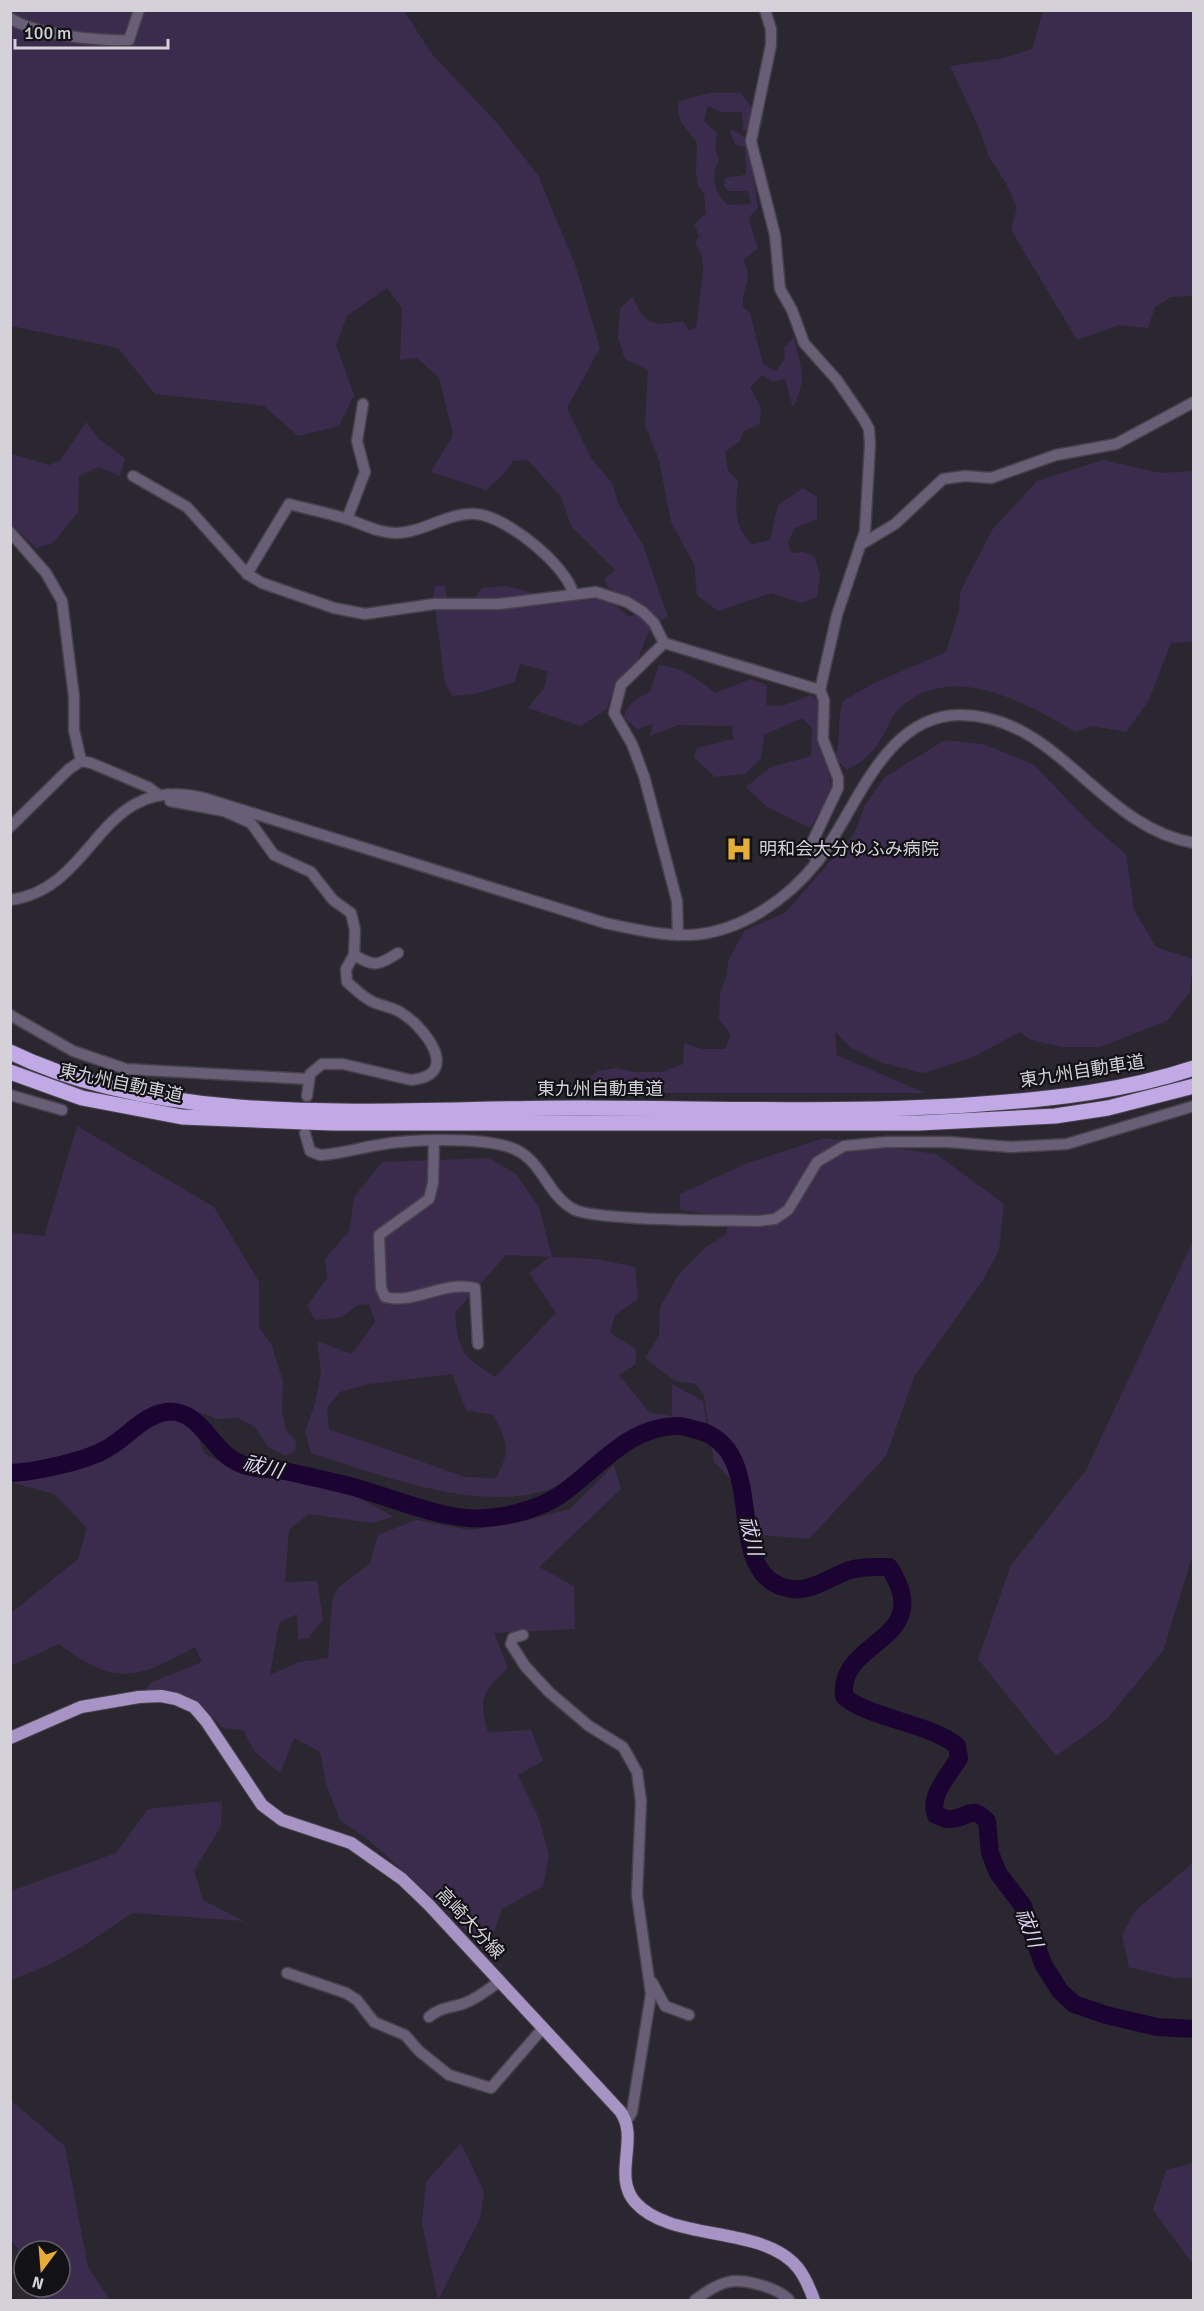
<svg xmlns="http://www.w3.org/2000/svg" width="1204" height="2311" font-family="Signika,'Noto Sans JP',sans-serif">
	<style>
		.green { fill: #3b2c4e; fill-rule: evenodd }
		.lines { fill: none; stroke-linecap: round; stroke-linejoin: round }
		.river { stroke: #1c0432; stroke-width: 18 }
		.minor-casing { stroke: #46424b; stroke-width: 13 }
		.major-casing { stroke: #46424b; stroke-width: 14 }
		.highway-casing { stroke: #46424b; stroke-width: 17 }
		.minor { stroke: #685f77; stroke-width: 10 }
		.major { stroke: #a794c5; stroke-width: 12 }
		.highway { stroke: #c0a9e4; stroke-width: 15 }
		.labels { text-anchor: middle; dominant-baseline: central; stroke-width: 4.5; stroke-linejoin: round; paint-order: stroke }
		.poi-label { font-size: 18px; fill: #d4d2d8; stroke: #121115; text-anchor: start }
		.street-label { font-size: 18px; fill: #d4d2d8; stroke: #121115 }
		.water-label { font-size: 20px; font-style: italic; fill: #ded2f3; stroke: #121115 }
	</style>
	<rect width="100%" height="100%" fill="#2b2730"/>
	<g class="green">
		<path d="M 10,11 L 404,11 L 432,54 L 497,123 L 538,175 L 576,267 L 600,348 L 567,408 L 591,458 L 612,483 L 619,505 L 643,545 L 668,617 C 645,626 646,643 637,661 C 627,679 610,688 607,709 L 581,726 L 528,708 L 544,688 L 548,671 L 520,664 L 515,682 L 475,694 L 452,696 L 445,682 L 433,594 L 435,586 L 445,585 L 447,600 L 475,597 L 482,588 L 506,586 L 568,602 L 606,598 L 630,617 L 648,610 L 608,587 L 604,579 L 615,570 L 571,526 L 561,497 L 528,460 L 513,461 L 505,473 L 486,490 L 431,472 L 453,435 L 439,378 L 417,358 L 400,360 L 402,308 L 387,288 L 347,316 L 336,345 L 354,395 L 339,426 L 298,436 L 264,406 L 155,394 L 118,348 L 11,326 Z"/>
		<path d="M 1043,11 L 1193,11 L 1193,296 L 1171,297 L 1155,307 L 1148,328 L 1119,325 L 1077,340 L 1011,230 L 1017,208 L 1006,183 L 989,157 L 980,130 L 950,66 L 1004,58 L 1032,49 Z"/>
		<path d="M 709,93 L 741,93 L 751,107 L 750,128 L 743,132 L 742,112 L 721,112 L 708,106 L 704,121 L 717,133 L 715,149 L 719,160 C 710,176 714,193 728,205 L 751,204 L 748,191 L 728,191 L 724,186 L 725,178 L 744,175 L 746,173 L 745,147 L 736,145 L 730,133 L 732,129 L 748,140 L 758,208 L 748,218 L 758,248 L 743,260 C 755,282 741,286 743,307 L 750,313 L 763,364 L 776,371 L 785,358 L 784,348 L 794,337 C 801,371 808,375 793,408 L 785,379 L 773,382 L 762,375 L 750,387 L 761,408 L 760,424 L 744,431 L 740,441 L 725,452 L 728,471 L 738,481 C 736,507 732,525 752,544 L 770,540 L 778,505 L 803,488 L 817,497 L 817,519 L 795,528 L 788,541 L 791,553 L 804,552 L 814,556 L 820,574 L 817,597 L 801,603 L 771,593 L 718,611 L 697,595 L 694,564 L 671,522 L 659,460 L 645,425 L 648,370 L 625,359 L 618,338 L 620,308 L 633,297 C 645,326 653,326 683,321 L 689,330 L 696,328 L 703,272 L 702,256 L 695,243 L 699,236 L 694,224 L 706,214 L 704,194 L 698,186 L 696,172 L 697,143 L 681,122 L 678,110 L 679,101 Z"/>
		<path d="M 86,422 L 99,439 L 125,458 L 120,476 L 99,467 L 79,476 L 78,512 L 53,543 L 36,548 L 11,524 L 11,454 L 49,465 L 60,461 Z"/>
		<path d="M 1103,460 L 1161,473 L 1193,471 L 1193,642 L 1171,643 L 1149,700 L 1126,732 L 1092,726 L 1076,732 C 1025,702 947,658 896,712 C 892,716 890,723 887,728 C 877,748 867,760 847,770 L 835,758 C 842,738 836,721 843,701 L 874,683 L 946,652 L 959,611 L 960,592 L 992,530 L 1037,481 Z"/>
		<path d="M 659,665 C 682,667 698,679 715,693 L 751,679 L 767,685 L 766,705 L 782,706 L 811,695 L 829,709 L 832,716 L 824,735 L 831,787 L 828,797 L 810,828 L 767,807 L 746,787 L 771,767 L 811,756 L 812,728 L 802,718 L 764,735 L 761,759 L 745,774 L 715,777 L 694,757 L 697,748 L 733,739 L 732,726 L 678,725 L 650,736 L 653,724 L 637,729 L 624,717 C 628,702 637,698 650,692 Z"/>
		<path d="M 945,740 L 983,744 L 1033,764 L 1094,827 L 1126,854 L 1134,910 L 1156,947 L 1193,959 L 1190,992 L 1167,1021 L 1100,1047 L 1063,1047 L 1031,1040 L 1020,1032 L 971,1058 L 923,1073 L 883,1063 L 851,1048 L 835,1032 L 837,1055 L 925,1093 L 648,1093 L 636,1085 L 581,1083 L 598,1071 L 616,1068 L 634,1072 L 662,1072 L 683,1064 L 684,1043 L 701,1049 L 725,1049 L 731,1035 L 719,1019 L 720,993 L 727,974 L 728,961 L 745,930 L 785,913 L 854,834 L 865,805 L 885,777 Z"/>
		<path d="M 77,1126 L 214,1207 L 259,1282 L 259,1327 L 272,1346 L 283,1381 L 282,1413 L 287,1432 L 296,1440 L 295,1451 L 285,1456 L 267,1446 L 255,1427 L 238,1418 L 217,1419 L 199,1412 L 197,1435 L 204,1453 L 225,1465 L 356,1496 L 394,1517 L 371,1523 L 309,1514 L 289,1530 L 285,1582 L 317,1581 L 323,1620 L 308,1638 L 298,1640 L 297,1614 L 279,1623 L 270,1675 L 298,1662 L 328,1658 L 332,1601 L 338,1588 L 370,1563 L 378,1535 L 416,1520 L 469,1530 L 517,1523 L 570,1509 L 614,1465 L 621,1489 L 539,1567 L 574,1586 L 575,1629 L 494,1633 L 508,1668 C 483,1692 478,1697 488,1732 L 531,1730 L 543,1761 L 518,1775 L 539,1819 L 549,1855 L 543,1886 L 502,1909 L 486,1954 L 457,1920 L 370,1841 L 340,1820 L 326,1784 L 320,1752 L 294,1738 L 280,1773 L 255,1752 L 243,1730 L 223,1728 C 198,1700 181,1694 145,1690 L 152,1682 L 202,1662 L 195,1647 C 136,1680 115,1686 59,1644 L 11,1666 L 11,1613 L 78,1559 L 87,1528 L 54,1494 L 10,1482 L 11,1236 L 14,1233 L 44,1236 Z"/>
		<path d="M 824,1138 L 936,1154 L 1004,1204 L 999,1250 L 983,1280 L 914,1377 L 886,1456 L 809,1539 L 761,1535 L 752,1502 L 714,1462 L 704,1396 L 696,1384 L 675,1381 L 645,1358 L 659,1336 L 660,1307 L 679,1274 L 707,1246 L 727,1234 L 726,1216 L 680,1210 L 680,1194 L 745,1164 Z"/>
		<path d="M 489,1158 L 516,1174 L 539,1207 L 552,1257 L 598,1259 L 635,1267 L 638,1299 L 615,1315 L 610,1333 L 636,1349 L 636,1364 L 619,1375 L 650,1413 L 672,1416 L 672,1384 L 703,1401 L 709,1443 L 661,1422 C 643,1430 623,1436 607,1447 C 591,1457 581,1473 561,1484 C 490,1519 381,1475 311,1453 L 305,1431 L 315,1404 L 321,1372 L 317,1341 L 352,1354 L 375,1322 L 369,1304 L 358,1305 L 342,1317 L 315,1320 L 307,1306 L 327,1278 L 325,1259 L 349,1231 L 354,1197 L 382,1162 ZM 506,1255 L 550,1257 L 529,1273 L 556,1313 L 495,1377 C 462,1355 459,1353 455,1313 ZM 452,1374 L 466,1410 L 493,1415 C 507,1441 511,1451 496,1478 L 465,1477 L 329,1429 L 327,1408 L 340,1392 L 369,1384 Z"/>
		<path d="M 1193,1241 L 1193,1554 L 1163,1651 L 1107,1719 L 1056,1756 L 978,1659 L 1011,1565 L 1086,1470 Z"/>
		<path d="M 222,1801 L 221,1826 L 194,1871 L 203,1900 L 244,1921 L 132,1913 L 85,1945 L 51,1964 L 11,1980 L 11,1891 L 116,1853 L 148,1809 Z"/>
		<path d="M 1193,1863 L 1193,1978 L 1173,1978 L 1129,1967 L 1122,1935 L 1135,1911 Z"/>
		<path d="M 10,2100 L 65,2146 L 88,2267 L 110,2300 L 37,2300 L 32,2287 L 60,2287 L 60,2251 L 24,2251 L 24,2266 L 17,2248 L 11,2240 Z"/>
		<path d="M 461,2143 L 484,2192 L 480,2218 L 438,2300 L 422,2223 L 426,2182 Z"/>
		<path d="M 1193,2163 L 1194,2163 L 1193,2264 L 1153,2210 L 1166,2170 Z"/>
	</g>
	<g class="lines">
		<path class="river" d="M 10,1473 C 35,1472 87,1461 108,1448 C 126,1438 144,1415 166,1412 C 200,1408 211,1450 237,1462 C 252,1470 268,1468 284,1471 C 304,1475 325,1480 346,1485 C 386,1495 445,1522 485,1518 C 508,1517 541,1508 560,1495 C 598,1469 627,1427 676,1426 C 683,1425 691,1429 697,1430 C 775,1450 716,1578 792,1589 C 810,1592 831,1577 847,1571 C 861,1566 875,1567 889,1567 C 938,1642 838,1638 844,1696 C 864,1717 933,1724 957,1746 L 959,1758 C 950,1774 928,1796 936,1815 C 940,1816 946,1820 951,1819 C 969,1818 970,1804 987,1821 L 990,1853 L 998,1873 L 1023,1906 L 1043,1964 L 1060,1991 L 1074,2004 L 1106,2015 L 1157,2027 L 1194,2029"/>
		<defs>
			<g id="minor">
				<path d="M 10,18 C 35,35 99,41 129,40 L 139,10"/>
				<path d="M 133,476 L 187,507 L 247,574 L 262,583 L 334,608 L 365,614 L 434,604 L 499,604 L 596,592 L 627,602 L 643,612 L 654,623 L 664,643 L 621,685 L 614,713 L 632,744 L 644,776 L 677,901 L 678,935"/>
				<path d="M 347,519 L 365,472 L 357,441 L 363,404"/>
				<path d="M 10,532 L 46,573 L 62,601 L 74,697 L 74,730 L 81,761"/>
				<path d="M 860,545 L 895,524 L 943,479 L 965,476 L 991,478 L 1056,455 L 1116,444 L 1194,402"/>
				<path d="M 247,574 L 289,504 C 308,509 328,513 347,519 C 363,524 378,533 396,533 C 423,533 448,512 476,514 C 506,516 566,565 573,593"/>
				<path d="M 664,643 L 820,690 L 837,615 L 865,531 L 870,445 L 869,429 L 863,418 L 837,380 L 804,343 L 792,310 L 780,289 L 775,235 L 751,141 L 771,45 L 771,29 L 765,10"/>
				<path d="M 168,794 L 170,801 L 224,811 L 251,823 L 274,855 L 311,872 L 333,900 L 351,913 L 355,930 L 354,955 C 375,967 377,966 398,953"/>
				<path d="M 10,827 L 69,769 L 81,761 L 91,763 L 148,787 L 159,795"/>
				<path d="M 818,861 L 811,852 L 811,845 L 838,788 L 838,778 L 823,739 L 824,700 L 820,690"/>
				<path d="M 10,900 C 99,888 96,772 204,798 L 605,923 C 633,929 662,936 691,935 C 740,932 787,900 817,862 C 856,812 883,715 960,715 C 1058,715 1099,827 1194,843"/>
				<path d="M 10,1015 L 73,1051 L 126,1069 L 308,1079"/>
				<path d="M 10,1095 L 62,1110"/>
				<path d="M 307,1096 L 310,1074 L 322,1064 L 343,1064 L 411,1080 C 463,1075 424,1026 400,1012 C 392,1007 382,1006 373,1002 C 364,998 355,989 347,982 L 346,969 L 354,955"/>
				<path d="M 305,1133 L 310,1151 L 320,1155 C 340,1154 359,1148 378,1145 C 411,1139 477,1137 509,1147 C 542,1157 545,1193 573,1209 C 595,1221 725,1220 758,1221 L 775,1219 L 788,1210 L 817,1162 L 844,1146 L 886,1142 L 948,1142 L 1011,1147 L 1067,1144 L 1194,1106"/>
				<path d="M 434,1141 L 433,1183 L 429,1199 L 379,1235 L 381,1288 L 385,1297 C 414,1305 444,1280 475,1288 L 478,1344"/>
				<path d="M 523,1635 L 513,1638 L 511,1644 L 525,1666 L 549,1692 L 589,1726 L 623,1747 L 637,1772 L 641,1801 L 637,1895 L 651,1994 L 632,2112 L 627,2120"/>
				<path d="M 287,1973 L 346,1993 L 357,2000 L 374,2022 L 405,2035 L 419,2051 L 449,2075 L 491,2088 L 543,2028"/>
				<path d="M 652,1982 L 665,2006 L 689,2015"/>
				<path d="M 429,2017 C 440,2007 452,2008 465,2003 C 478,1998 489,1989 500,1981"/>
				<path d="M 695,2300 C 705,2293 715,2285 728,2282 C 743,2278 779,2288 789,2300"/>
			</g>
			<path id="major" d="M 10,1738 L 81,1707 L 139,1697 L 161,1696 L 176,1699 L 194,1707 L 206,1721 L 262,1805 L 282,1820 L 351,1843 L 402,1879 L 429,1905 L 620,2111 C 640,2137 612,2176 635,2202 C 671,2243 763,2224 798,2268 C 805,2277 810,2289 814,2300"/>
			<g id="highway">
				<path d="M 10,1052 C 176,1133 404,1107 585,1108 C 717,1108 849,1114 981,1104 C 1053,1099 1124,1091 1194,1068"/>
				<path d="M 10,1072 L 82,1098 L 182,1117 L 332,1123 L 919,1123 L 1055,1116 L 1108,1108 L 1194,1086"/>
			</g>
		</defs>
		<use href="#minor" class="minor-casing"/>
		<use href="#major" class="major-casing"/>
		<use href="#highway" class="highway-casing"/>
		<use href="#minor" class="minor"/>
		<use href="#major" class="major"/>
		<use href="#highway" class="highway"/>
	</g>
	<defs>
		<symbol id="hospital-bare" viewBox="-9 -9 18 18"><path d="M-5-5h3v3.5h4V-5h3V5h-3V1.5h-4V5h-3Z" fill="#e5ad36" stroke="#121115" stroke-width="2.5" paint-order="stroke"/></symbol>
	</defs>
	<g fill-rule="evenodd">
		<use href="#hospital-bare" x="720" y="830" width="38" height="38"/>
	</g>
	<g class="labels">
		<g class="poi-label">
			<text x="759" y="849">明和会大分ゆふみ病院</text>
		</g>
		<g class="street-label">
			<text transform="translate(1082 1071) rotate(-9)">東九州自動車道</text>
			<text transform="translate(121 1083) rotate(12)">東九州自動車道</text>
			<text x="600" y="1089">東九州自動車道</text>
			<text transform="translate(470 1923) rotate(47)">高崎大分線</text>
		</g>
		<g class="water-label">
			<text transform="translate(263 1467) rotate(14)">祓川</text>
			<text transform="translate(751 1536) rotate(76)">祓川</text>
			<text transform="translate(1029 1928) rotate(69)">祓川</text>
		</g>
	</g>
	<rect width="1204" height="2311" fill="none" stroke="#d4d2d8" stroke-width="24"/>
	<g transform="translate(42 2269) rotate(196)"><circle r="28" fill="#121115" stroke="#605e63" stroke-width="1.5"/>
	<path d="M0-4.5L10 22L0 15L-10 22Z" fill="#e5ad36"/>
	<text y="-9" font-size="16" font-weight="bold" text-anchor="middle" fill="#d4d2d8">N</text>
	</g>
	<path d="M15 39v9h153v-9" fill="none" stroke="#d4d2d8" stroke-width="3"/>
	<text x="24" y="39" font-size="18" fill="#d4d2d8" stroke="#121115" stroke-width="4.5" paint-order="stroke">100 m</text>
</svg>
